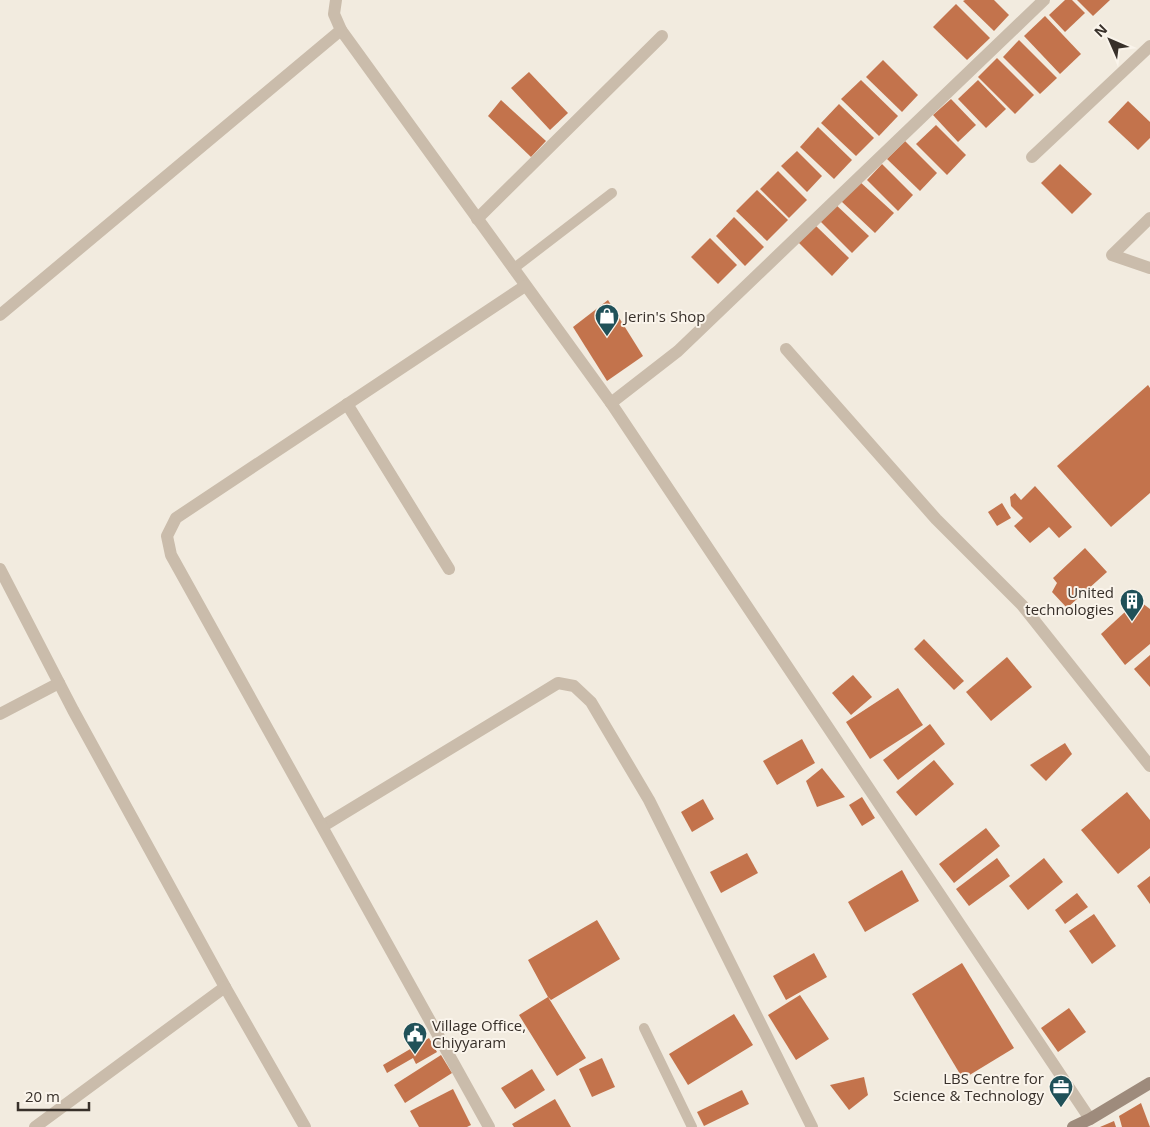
<svg xmlns="http://www.w3.org/2000/svg" width="1150" height="1127" font-family="'Open Sans',sans-serif">
	<style>
		.building { fill: #c3734c }
		.lines { fill: none; stroke-linecap: round; stroke-linejoin: round }
		.service { stroke: #cabcab; stroke-width: 10 }
		.minor { stroke: #cabcab; stroke-width: 12 }
		.secondary { stroke: #9e8b7c; stroke-width: 12 }
		.labels { text-anchor: middle; dominant-baseline: central; stroke-width: 4; stroke-linejoin: round; paint-order: stroke }
		.poi-label { font-size: 15px; fill: #38302a; stroke: #faf4eb; text-anchor: start }
	</style>
	<rect width="100%" height="100%" fill="#f2ebdf"/>
	<g class="building">
		<path d="M 965,0 L 994,0 L 1009,15 L 994,31 L 963,1 Z"/>
		<path d="M 1065,0 L 1072,0 L 1085,13 L 1065,32 L 1049,15 Z"/>
		<path d="M 1077,0 L 1110,0 L 1093,16 Z"/>
		<path d="M 956,4 L 990,38 L 967,60 L 933,27 Z"/>
		<path d="M 1045,16 L 1081,54 L 1060,74 L 1024,36 Z"/>
		<path d="M 1019,40 L 1057,78 L 1040,94 L 1003,57 Z"/>
		<path d="M 997,58 L 1034,95 L 1015,114 L 978,77 Z"/>
		<path d="M 883,60 L 918,95 L 902,112 L 866,77 Z"/>
		<path d="M 529,72 L 568,113 L 550,130 L 511,88 Z"/>
		<path d="M 861,80 L 898,116 L 879,136 L 841,99 Z"/>
		<path d="M 978,80 L 1006,109 L 986,128 L 958,99 Z"/>
		<path d="M 951,99 L 976,125 L 958,142 L 933,115 Z"/>
		<path d="M 501,100 L 546,141 L 531,157 L 488,116 Z"/>
		<path d="M 1128,101 L 1150,122 L 1150,138 L 1138,150 L 1108,122 Z"/>
		<path d="M 839,104 L 874,138 L 856,156 L 821,123 Z"/>
		<path d="M 936,125 L 966,155 L 947,175 L 916,144 Z"/>
		<path d="M 818,127 L 852,160 L 834,179 L 800,147 Z"/>
		<path d="M 905,141 L 937,173 L 920,191 L 887,159 Z"/>
		<path d="M 797,151 L 822,176 L 807,192 L 781,166 Z"/>
		<path d="M 882,164 L 913,195 L 898,211 L 867,180 Z"/>
		<path d="M 1060,164 L 1092,194 L 1072,214 L 1041,183 Z"/>
		<path d="M 778,171 L 807,200 L 789,218 L 760,189 Z"/>
		<path d="M 859,181 L 894,213 L 875,233 L 841,201 Z"/>
		<path d="M 757,190 L 788,220 L 767,241 L 736,211 Z"/>
		<path d="M 834,203 L 869,236 L 852,253 L 818,219 Z"/>
		<path d="M 734,217 L 764,247 L 745,266 L 716,236 Z"/>
		<path d="M 815,225 L 849,258 L 832,276 L 798,242 Z"/>
		<path d="M 710,238 L 737,265 L 718,284 L 691,257 Z"/>
		<path d="M 608,300 L 643,356 L 607,381 L 573,327 Z"/>
		<path d="M 1148,385 L 1150,388 L 1150,493 L 1111,527 L 1057,466 Z"/>
		<path d="M 1035,486 L 1072,527 L 1059,538 L 1049,527 L 1030,543 L 1014,526 L 1023,518 L 1011,506 L 1010,497 L 1015,493 L 1021,500 Z"/>
		<path d="M 1002,503 L 1011,518 L 997,526 L 988,512 Z"/>
		<path d="M 1085,548 L 1107,572 L 1067,608 L 1052,592 L 1057,583 L 1053,578 Z"/>
		<path d="M 1138,600 L 1150,609 L 1150,644 L 1125,665 L 1101,634 Z"/>
		<path d="M 924,639 L 964,681 L 954,690 L 914,649 Z"/>
		<path d="M 1150,655 L 1150,687 L 1134,669 Z"/>
		<path d="M 1007,657 L 1032,687 L 991,721 L 966,692 Z"/>
		<path d="M 853,675 L 872,697 L 851,715 L 832,693 Z"/>
		<path d="M 898,688 L 923,725 L 870,759 L 846,722 Z"/>
		<path d="M 930,724 L 945,744 L 898,780 L 883,760 Z"/>
		<path d="M 802,739 L 815,763 L 777,785 L 763,761 Z"/>
		<path d="M 1065,743 L 1072,754 L 1046,781 L 1030,765 Z"/>
		<path d="M 934,760 L 954,784 L 916,816 L 896,792 Z"/>
		<path d="M 822,768 L 845,797 L 817,807 L 806,781 Z"/>
		<path d="M 1127,792 L 1150,820 L 1150,848 L 1118,874 L 1081,830 Z"/>
		<path d="M 862,797 L 875,818 L 862,826 L 849,805 Z"/>
		<path d="M 703,799 L 714,819 L 692,832 L 681,812 Z"/>
		<path d="M 986,828 L 1000,846 L 954,883 L 939,864 Z"/>
		<path d="M 747,853 L 758,873 L 721,893 L 710,872 Z"/>
		<path d="M 997,858 L 1010,876 L 969,906 L 956,889 Z"/>
		<path d="M 1044,858 L 1063,882 L 1028,910 L 1009,886 Z"/>
		<path d="M 902,870 L 919,901 L 865,932 L 848,902 Z"/>
		<path d="M 1150,876 L 1150,904 L 1137,886 Z"/>
		<path d="M 1077,893 L 1088,907 L 1065,924 L 1055,910 Z"/>
		<path d="M 1094,914 L 1116,946 L 1092,964 L 1069,931 Z"/>
		<path d="M 597,920 L 620,959 L 551,1000 L 548,997 L 586,1058 L 557,1076 L 519,1015 L 548,997 L 528,960 Z"/>
		<path d="M 814,953 L 827,977 L 786,1000 L 773,976 Z"/>
		<path d="M 962,963 L 1014,1048 L 963,1079 L 912,994 Z"/>
		<path d="M 800,995 L 829,1039 L 796,1060 L 768,1015 Z"/>
		<path d="M 1069,1008 L 1086,1032 L 1058,1052 L 1041,1028 Z"/>
		<path d="M 734,1014 L 753,1045 L 688,1085 L 669,1054 Z"/>
		<path d="M 429,1038 L 437,1052 L 416,1064 L 413,1058 L 387,1073 L 383,1065 Z"/>
		<path d="M 441,1055 L 452,1073 L 405,1103 L 394,1085 Z"/>
		<path d="M 602,1058 L 615,1087 L 592,1097 L 579,1069 Z"/>
		<path d="M 532,1069 L 545,1090 L 515,1109 L 501,1088 Z"/>
		<path d="M 864,1077 L 868,1095 L 849,1110 L 830,1085 Z"/>
		<path d="M 453,1089 L 471,1125 L 467,1127 L 419,1127 L 410,1111 Z"/>
		<path d="M 742,1090 L 749,1104 L 704,1126 L 697,1112 Z"/>
		<path d="M 555,1099 L 571,1127 L 514,1127 L 512,1124 Z"/>
		<path d="M 1141,1103 L 1150,1127 L 1122,1127 L 1119,1116 Z"/>
		<path d="M 1114,1121 L 1116,1127 L 1100,1127 Z"/>
	</g>
	<g class="lines">
		<g class="service">
			<path d="M 513,269 L 612,193"/>
			<path d="M 644,1028 L 692,1127"/>
		</g>
		<g class="minor">
			<path d="M 341,30 L 611,403 L 1090,1119"/>
			<path d="M 1032,157 L 1150,46"/>
			<path d="M 1150,218 L 1112,255 L 1150,268"/>
			<path d="M 477,219 L 662,36"/>
			<path d="M 0,315 L 341,30 L 334,14 L 336,0"/>
			<path d="M 786,349 L 936,519 L 1022,605 L 1150,766"/>
			<path d="M 611,403 L 678,351 L 1044,0"/>
			<path d="M 347,404 L 449,569"/>
			<path d="M 0,569 L 73,710 L 225,987 L 35,1127"/>
			<path d="M 0,714 L 59,683"/>
			<path d="M 323,826 L 558,683 L 574,686 L 591,702 L 649,800 L 812,1127"/>
			<path d="M 225,987 L 305,1127"/>
			<path d="M 489,1127 L 171,555 L 167,536 L 176,518 L 525,286"/>
		</g>
		<path class="secondary" d="M 1073,1127 L 1090,1119 L 1150,1083"/>
	</g>
	<defs>
		<symbol id="shop-pin" viewBox="-11 -11 22 30"><path d="M0 17L-7.5 6A9.5 9.5 0 1 1 7.5 6Z" fill="#205159" stroke="#faf4eb"/><path d="M-5-2.5h2.3a2.7 3.5 0 0 1 5.4 0H5L5.5 6h-11ZM-1.5-2.5h3a1.5 2.3 0 0 0-3 0Z" fill="#fff"/></symbol>
		<symbol id="building-pin" viewBox="-11 -11 22 30"><path d="M0 17L-7.5 6A9.5 9.5 0 1 1 7.5 6Z" fill="#205159" stroke="#faf4eb"/><path d="M-4-6H4V6H1V3H-1V6H-4ZM-2.5-4.3h1.7v1.8h-1.7ZM.8-4.3h1.7v1.8H.8ZM-2.5-1h1.7V.8h-1.7ZM.8-1h1.7V.8H.8Z" fill="#fff"/></symbol>
		<symbol id="civic-pin" viewBox="-11 -11 22 30"><path d="M0 17L-7.5 6A9.5 9.5 0 1 1 7.5 6Z" fill="#205159" stroke="#faf4eb"/><path d="M-.6-6.5H3V-4.5H.6V-3L4-1V1h2V6H-6V1h2V-1L-.6-3ZM-1.2 2.5V6h2.4V2.5Z" fill="#fff"/></symbol>
		<symbol id="office-pin" viewBox="-11 -11 22 30"><path d="M0 17L-7.5 6A9.5 9.5 0 1 1 7.5 6Z" fill="#205159" stroke="#faf4eb"/><path d="M-6-3h4V-5.5h4V-3h4V5H-6ZM-1-4.5V-3h2v-1.5ZM-6 0V1H6V0Z" fill="#fff"/></symbol>
	</defs>
	<g fill-rule="evenodd">
		<use href="#shop-pin" x="593" y="302" width="28" height="38"/>
		<use href="#building-pin" x="1118" y="587" width="28" height="38"/>
		<use href="#civic-pin" x="401" y="1020" width="28" height="38"/>
		<use href="#office-pin" x="1047" y="1073" width="28" height="38"/>
	</g>
	<g class="labels">
		<g class="poi-label">
			<text x="624" y="316">Jerin's Shop</text>
			<text x="1114" y="592" text-anchor="end">United<tspan x="1114" dy="17">technologies</tspan></text>
			<text x="432" y="1025">Village Office,<tspan x="432" dy="17">Chiyyaram</tspan></text>
			<text x="1044" y="1078" text-anchor="end">LBS Centre for<tspan x="1044" dy="17">Science &amp; Technology</tspan></text>
		</g>
	</g>
	<g transform="translate(1110 40) rotate(315)" stroke="#faf4eb" stroke-width="4" paint-order="stroke">
	<path d="M0-4L9 19L0 12L-9 19Z" fill="#38302a"/>
	<text y="-8" font-size="14" font-weight="bold" text-anchor="middle" fill="#38302a">N</text>
	</g>
	<path d="M18 1102v8h71v-8" fill="none" stroke="#38302a" stroke-width="2.5"/>
	<text x="25" y="1102" font-size="15" fill="#38302a" stroke="#faf4eb" stroke-width="4" paint-order="stroke">20 m</text>
</svg>
